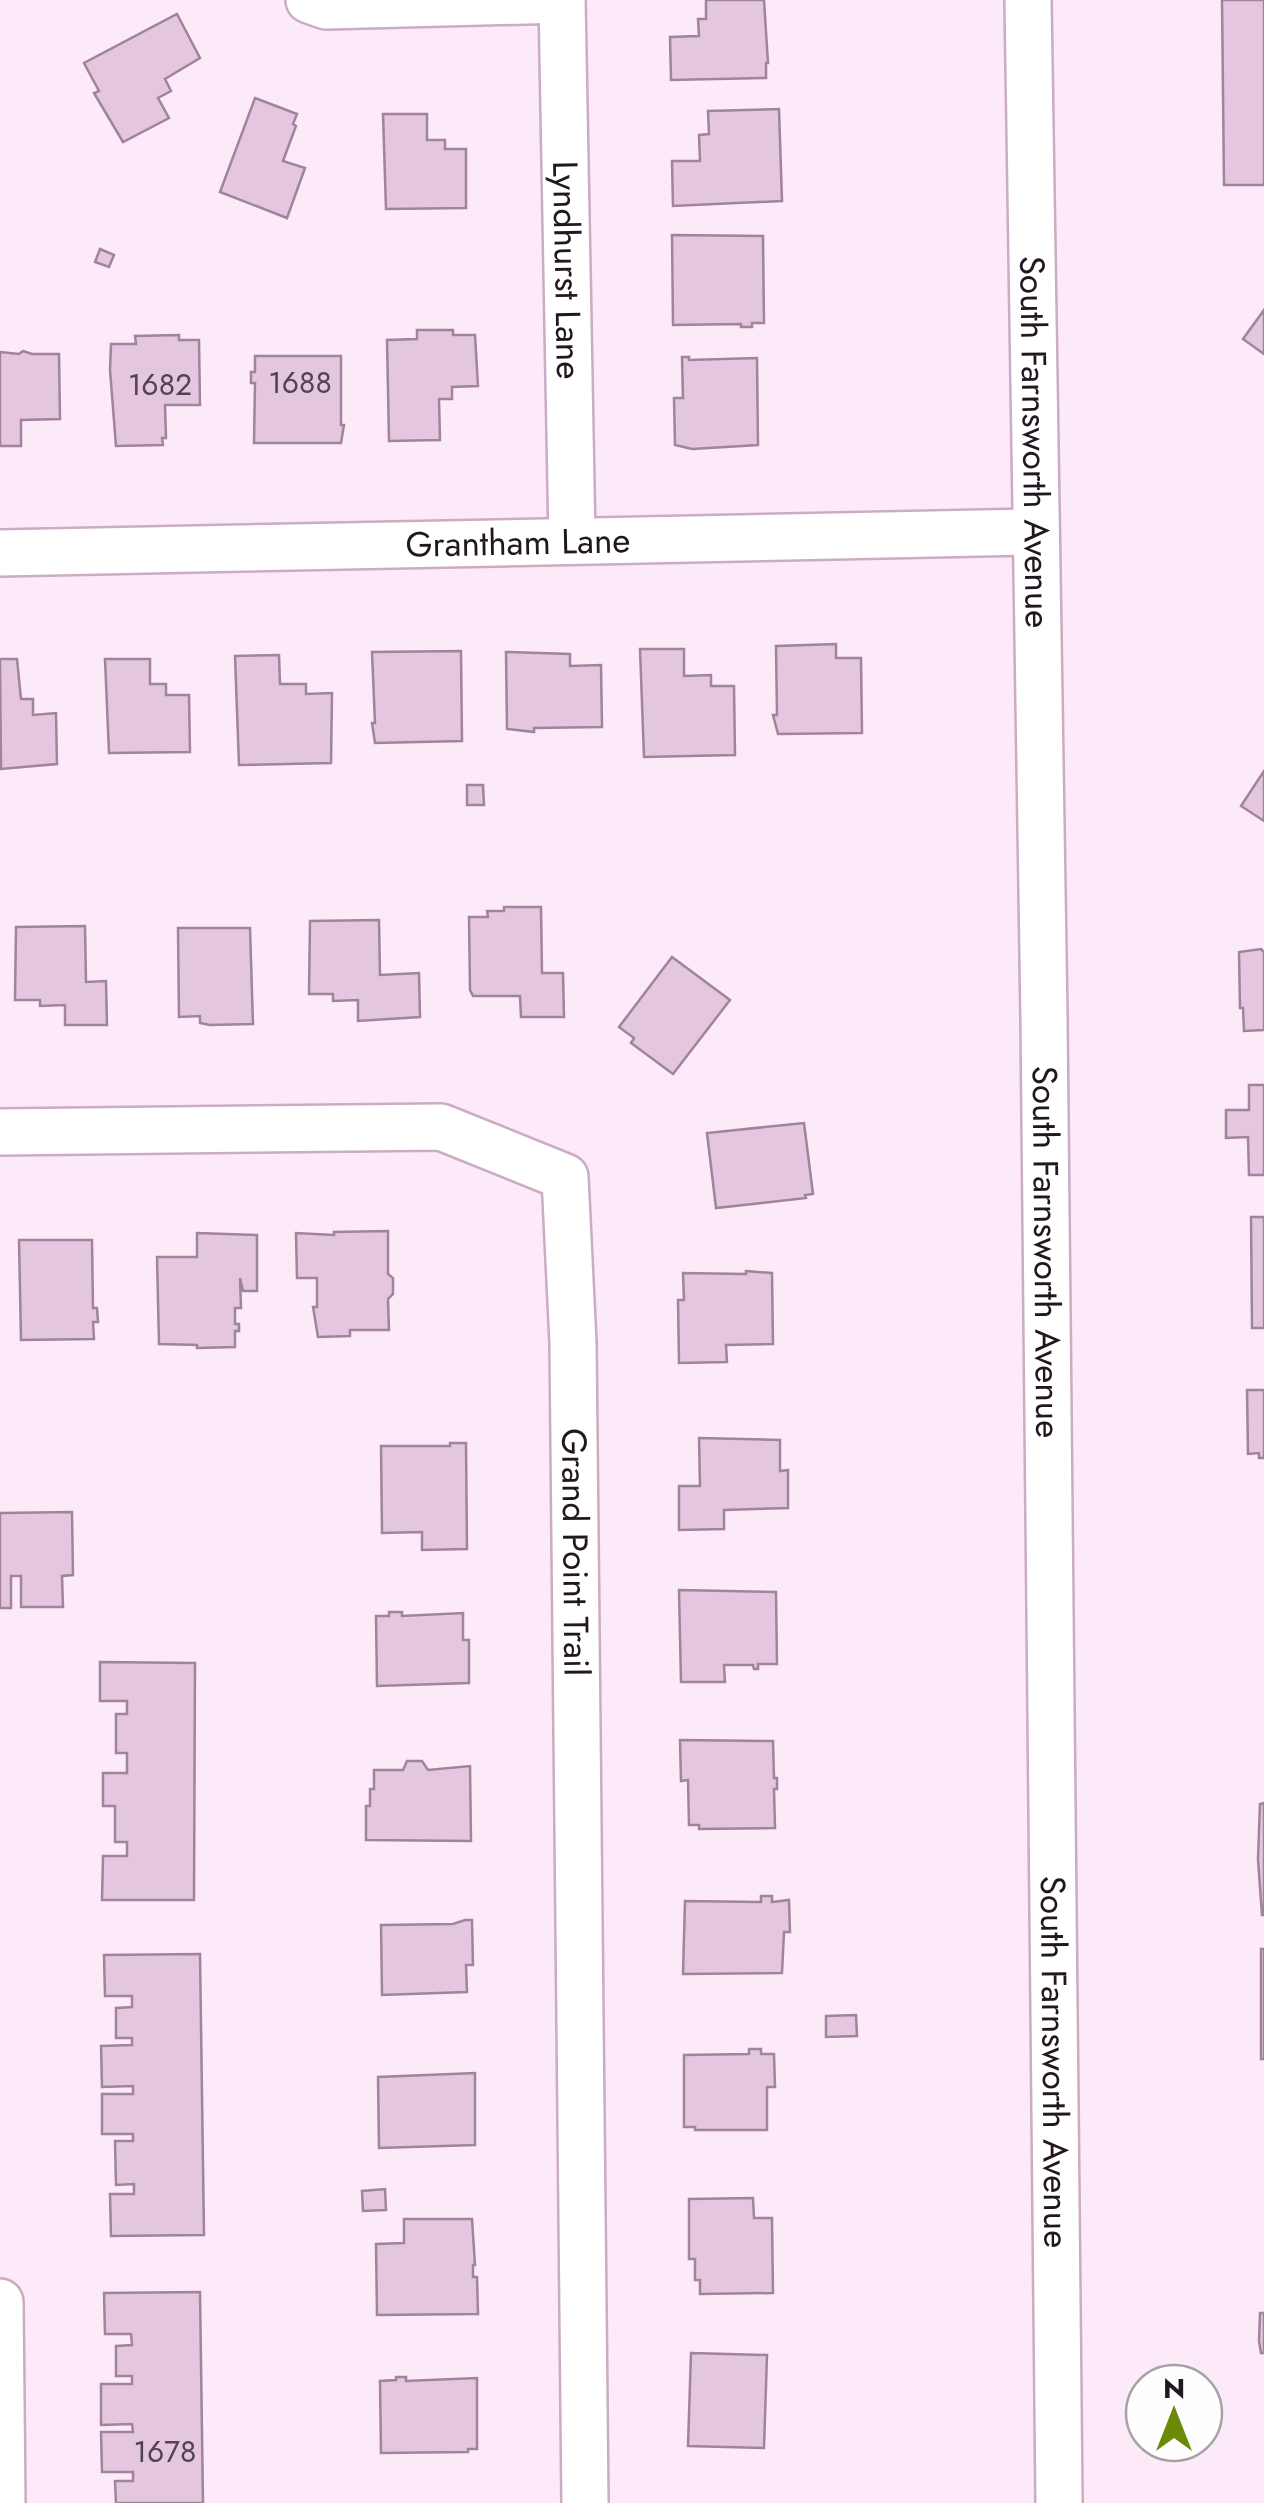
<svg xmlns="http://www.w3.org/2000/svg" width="1264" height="2503" font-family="Jost,sans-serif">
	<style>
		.building { fill: #e5c6df; stroke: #a0849b; stroke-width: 2.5 }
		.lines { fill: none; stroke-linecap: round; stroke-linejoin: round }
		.street-casing { stroke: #caacc4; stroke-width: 50 }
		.street { stroke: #fff; stroke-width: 45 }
		.labels { text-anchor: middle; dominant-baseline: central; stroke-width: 10; stroke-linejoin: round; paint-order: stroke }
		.number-label { font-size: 30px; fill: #534350 }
		.street-label { font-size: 35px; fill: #221720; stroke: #fefefe }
	</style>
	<rect width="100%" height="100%" fill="#fdeaf9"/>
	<g class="building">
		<path d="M 706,0 L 764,0 L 768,63 L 766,63 L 766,78 L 671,80 L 670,37 L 699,36 L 698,19 L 706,19 Z"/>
		<path d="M 1222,0 L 1264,0 L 1264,185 L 1224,185 Z"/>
		<path d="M 177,14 L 200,58 L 165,79 L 171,91 L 158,98 L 169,118 L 123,142 L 94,93 L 99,91 L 84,63 Z"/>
		<path d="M 255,98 L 297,114 L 293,124 L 296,126 L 283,161 L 305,168 L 287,218 L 220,192 Z"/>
		<path d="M 779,109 L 782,201 L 673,206 L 672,161 L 700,161 L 699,135 L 709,134 L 708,111 Z"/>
		<path d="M 383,114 L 427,114 L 427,140 L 445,140 L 445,149 L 466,149 L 466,208 L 386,209 Z"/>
		<path d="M 672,235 L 763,236 L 764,323 L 752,323 L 752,327 L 741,327 L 741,324 L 673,325 Z"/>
		<path d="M 100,249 L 114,255 L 109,267 L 95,262 Z"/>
		<path d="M 1264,310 L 1264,354 L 1243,339 Z"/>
		<path d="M 417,330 L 453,330 L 453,335 L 475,335 L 478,386 L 452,387 L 452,399 L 439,399 L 440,440 L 389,441 L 387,340 L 417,339 Z"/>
		<path d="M 179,335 L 179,340 L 199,340 L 200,405 L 165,405 L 166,438 L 162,438 L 163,445 L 116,446 L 110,370 L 111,344 L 136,344 L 135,336 Z"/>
		<path d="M 23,351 L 32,354 L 59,354 L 60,419 L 21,420 L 21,446 L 0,446 L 0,352 L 19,354 Z"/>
		<path d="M 255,356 L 341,356 L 341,425 L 344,425 L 341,443 L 254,443 L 255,383 L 251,383 L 251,372 L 255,372 Z"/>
		<path d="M 682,357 L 689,357 L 689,360 L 757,358 L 758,445 L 692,449 L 675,445 L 674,398 L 683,398 Z"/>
		<path d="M 836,644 L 836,658 L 861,658 L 862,733 L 778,734 L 773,715 L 777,715 L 776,646 Z"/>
		<path d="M 640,649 L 684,649 L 684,676 L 711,675 L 711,686 L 734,686 L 735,755 L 644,757 Z"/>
		<path d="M 461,651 L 462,741 L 375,743 L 372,723 L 375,723 L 372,652 Z"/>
		<path d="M 506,652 L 570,654 L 570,666 L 601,665 L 602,727 L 534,728 L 534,732 L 507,729 Z"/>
		<path d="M 279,655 L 280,684 L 306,684 L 306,694 L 332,693 L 331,763 L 239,765 L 235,656 Z"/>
		<path d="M 0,659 L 17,659 L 21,699 L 33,699 L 33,715 L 56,713 L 57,764 L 1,769 Z"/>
		<path d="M 105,659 L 150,659 L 150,684 L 166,684 L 166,695 L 189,695 L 190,752 L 109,753 Z"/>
		<path d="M 1264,771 L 1264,821 L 1241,806 Z"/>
		<path d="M 467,785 L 483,785 L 484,805 L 467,805 Z"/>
		<path d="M 504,907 L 541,907 L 542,973 L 563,973 L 564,1017 L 521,1017 L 520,996 L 473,996 L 470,990 L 469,917 L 488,917 L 487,911 L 504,911 Z"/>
		<path d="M 379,920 L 380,975 L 419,973 L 420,1017 L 358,1021 L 358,1000 L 333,1001 L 333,994 L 309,994 L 310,921 Z"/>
		<path d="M 85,926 L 86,982 L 106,981 L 107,1025 L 65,1025 L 65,1005 L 40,1006 L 40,1000 L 15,1000 L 16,927 Z"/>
		<path d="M 178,928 L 250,928 L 253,1024 L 210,1025 L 200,1023 L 200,1016 L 179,1017 Z"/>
		<path d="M 1261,949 L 1264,952 L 1264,1030 L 1244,1031 L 1243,1008 L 1240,1008 L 1239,952 Z"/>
		<path d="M 672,957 L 730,1000 L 673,1074 L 631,1043 L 634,1038 L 619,1027 Z"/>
		<path d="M 1249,1085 L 1264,1085 L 1264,1175 L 1249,1175 L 1248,1137 L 1226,1138 L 1226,1110 L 1249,1110 Z"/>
		<path d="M 804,1123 L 813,1194 L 805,1195 L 806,1198 L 716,1208 L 707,1133 Z"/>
		<path d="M 1251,1217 L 1264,1217 L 1264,1328 L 1252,1328 Z"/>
		<path d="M 388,1231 L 388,1274 L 393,1278 L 393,1294 L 388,1299 L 389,1330 L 350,1330 L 350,1336 L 318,1337 L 313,1307 L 317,1307 L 317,1278 L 297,1278 L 296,1233 L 334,1235 L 334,1232 Z"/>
		<path d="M 197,1233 L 257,1235 L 257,1291 L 243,1291 L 240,1278 L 241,1308 L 235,1308 L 235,1324 L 239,1324 L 239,1331 L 235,1331 L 235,1347 L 197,1348 L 197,1345 L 159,1344 L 157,1257 L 197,1257 Z"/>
		<path d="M 19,1240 L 92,1240 L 93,1308 L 97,1308 L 98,1322 L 93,1322 L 94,1339 L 21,1340 Z"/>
		<path d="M 746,1271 L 772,1273 L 773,1344 L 726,1345 L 727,1362 L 679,1363 L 678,1300 L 684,1300 L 683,1273 L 746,1274 Z"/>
		<path d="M 1247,1390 L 1264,1390 L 1264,1458 L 1259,1458 L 1259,1453 L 1248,1454 Z"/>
		<path d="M 699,1438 L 780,1440 L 780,1471 L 788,1470 L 788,1508 L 724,1510 L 724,1529 L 679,1530 L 679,1486 L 700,1486 Z"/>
		<path d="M 450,1443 L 466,1443 L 467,1549 L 422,1550 L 422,1532 L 382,1533 L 381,1446 L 450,1446 Z"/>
		<path d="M 72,1512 L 73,1575 L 62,1576 L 63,1607 L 21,1607 L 21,1576 L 11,1576 L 11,1608 L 0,1608 L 0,1513 Z"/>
		<path d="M 679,1590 L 776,1592 L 777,1664 L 758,1664 L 758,1669 L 754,1669 L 753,1665 L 724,1665 L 725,1682 L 681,1682 Z"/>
		<path d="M 389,1612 L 402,1612 L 402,1616 L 463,1613 L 463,1640 L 469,1640 L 469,1683 L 377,1686 L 376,1616 L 389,1616 Z"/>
		<path d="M 100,1662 L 195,1663 L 194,1900 L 102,1900 L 103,1856 L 127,1856 L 127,1842 L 115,1842 L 115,1806 L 103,1806 L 103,1773 L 127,1773 L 127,1753 L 116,1753 L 116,1714 L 127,1714 L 127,1701 L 100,1701 Z"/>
		<path d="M 680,1740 L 773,1741 L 774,1778 L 777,1778 L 777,1789 L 774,1789 L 775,1828 L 699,1829 L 699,1825 L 689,1825 L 688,1780 L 681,1781 Z"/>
		<path d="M 407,1761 L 422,1761 L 428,1770 L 470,1766 L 471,1841 L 366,1840 L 366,1806 L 370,1806 L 370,1789 L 374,1789 L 374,1770 L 403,1770 Z"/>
		<path d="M 1264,1803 L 1264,1915 L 1262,1915 L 1258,1859 L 1260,1804 Z"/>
		<path d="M 761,1896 L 772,1896 L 772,1902 L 789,1900 L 790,1932 L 784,1932 L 782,1973 L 683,1974 L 685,1901 L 761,1902 Z"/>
		<path d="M 465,1920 L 472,1920 L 473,1965 L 466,1965 L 467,1992 L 382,1995 L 381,1925 L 453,1924 Z"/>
		<rect x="1261" y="1949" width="3" height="110"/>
		<path d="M 200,1954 L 204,2235 L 111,2236 L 110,2194 L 134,2194 L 134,2184 L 116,2185 L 115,2141 L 133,2141 L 133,2134 L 102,2134 L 102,2094 L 133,2094 L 133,2086 L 102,2087 L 101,2046 L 132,2045 L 132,2038 L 116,2038 L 116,2008 L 132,2007 L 132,1996 L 105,1996 L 104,1955 Z"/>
		<path d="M 856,2015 L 857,2036 L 826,2037 L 826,2016 Z"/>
		<path d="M 749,2049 L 761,2049 L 761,2054 L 774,2054 L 775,2087 L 767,2087 L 767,2130 L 695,2130 L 695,2127 L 684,2127 L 684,2055 L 749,2054 Z"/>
		<path d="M 475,2073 L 475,2145 L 379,2148 L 378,2077 Z"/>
		<path d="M 385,2189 L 386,2210 L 363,2211 L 362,2191 Z"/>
		<path d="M 753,2198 L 754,2218 L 772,2218 L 773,2293 L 700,2294 L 700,2280 L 695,2280 L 695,2259 L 689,2259 L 689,2199 Z"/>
		<path d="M 404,2219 L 472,2219 L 475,2265 L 473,2265 L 473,2277 L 477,2277 L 478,2314 L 377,2315 L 376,2244 L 404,2243 Z"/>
		<path d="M 200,2292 L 203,2503 L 116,2503 L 115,2481 L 133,2481 L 133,2472 L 102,2472 L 101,2432 L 133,2432 L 132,2424 L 101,2425 L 101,2384 L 132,2384 L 132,2376 L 116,2376 L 116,2346 L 132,2345 L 131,2334 L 105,2334 L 104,2293 Z"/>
		<path d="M 1260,2313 L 1264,2313 L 1264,2353 L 1261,2353 L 1259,2341 Z"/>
		<path d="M 691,2353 L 767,2355 L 764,2448 L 688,2446 Z"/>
		<path d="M 396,2377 L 406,2377 L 406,2381 L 477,2378 L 477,2449 L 468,2449 L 468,2452 L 381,2453 L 380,2381 L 396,2380 Z"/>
	</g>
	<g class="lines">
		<defs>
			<g id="street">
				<path d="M 309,0 L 326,6 L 562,0"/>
				<path id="s1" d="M 562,0 L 572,541"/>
				<path id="s2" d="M 1028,0 L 1044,1018 L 1059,2503"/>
				<path id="s3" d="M 0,553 L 1036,532"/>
				<path id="s4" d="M 0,1132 L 441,1127 L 565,1177 L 573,1343 L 585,2503"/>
				<path d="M 0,2302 L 2,2503"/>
			</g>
		</defs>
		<use href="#street" class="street-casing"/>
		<use href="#street" class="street"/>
	</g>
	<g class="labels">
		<g class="number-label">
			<text x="300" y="382">1688</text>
			<text x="160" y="384">1682</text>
			<text x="165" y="2451">1678</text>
		</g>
		<g class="street-label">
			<text stroke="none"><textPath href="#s1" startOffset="270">Lyndhurst Lane</textPath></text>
			<text stroke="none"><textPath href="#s2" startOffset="442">South Farnsworth Avenue</textPath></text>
			<text stroke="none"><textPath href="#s3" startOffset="518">Grantham Lane</textPath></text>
			<text stroke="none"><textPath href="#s2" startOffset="1252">South Farnsworth Avenue</textPath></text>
			<text stroke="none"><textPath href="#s4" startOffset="950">Grand Point Trail</textPath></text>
			<text stroke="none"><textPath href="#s2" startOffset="2062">South Farnsworth Avenue</textPath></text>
		</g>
	</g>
	<g transform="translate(1174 2413)"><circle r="48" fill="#fefefe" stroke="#a6a2a5" stroke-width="2.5"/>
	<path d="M0-8L18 38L0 25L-18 38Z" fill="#6b8a07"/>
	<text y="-15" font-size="28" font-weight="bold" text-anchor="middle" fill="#221720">N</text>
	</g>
</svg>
